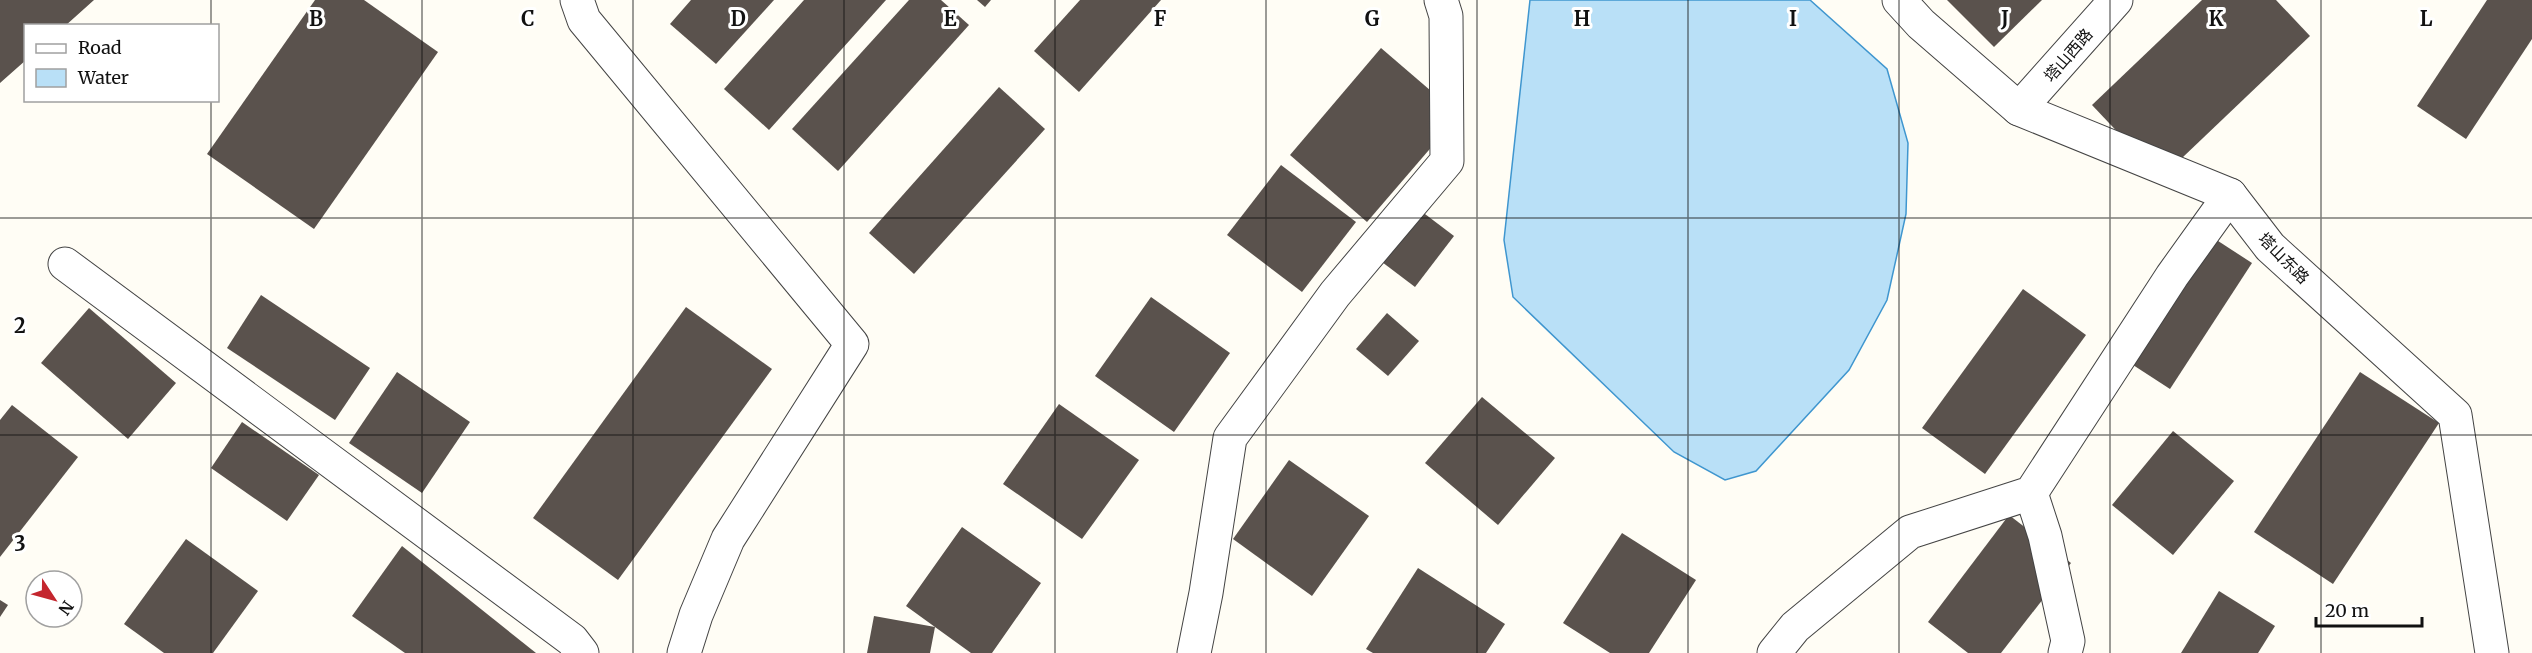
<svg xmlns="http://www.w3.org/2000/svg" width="2532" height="653" font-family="Merriweather,'Noto Sans SC',serif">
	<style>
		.water { fill: #b9e0f7; stroke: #3f96cf; stroke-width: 1.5 }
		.building { fill: #5a524d }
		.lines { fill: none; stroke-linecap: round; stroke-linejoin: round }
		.minor-casing { stroke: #444; stroke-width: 35 }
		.minor { stroke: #fff; stroke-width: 33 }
		.grid { fill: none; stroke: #111; stroke-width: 1.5; stroke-opacity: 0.55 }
		.labels { text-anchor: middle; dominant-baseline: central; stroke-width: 6; stroke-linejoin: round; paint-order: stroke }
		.street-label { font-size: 16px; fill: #111; stroke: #fff }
		.grid-label { font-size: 20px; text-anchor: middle; font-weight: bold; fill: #111; stroke: #fff; stroke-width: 6; stroke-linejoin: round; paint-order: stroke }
	</style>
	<rect width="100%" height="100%" fill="#fffdf5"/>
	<path class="water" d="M 1530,0 L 1810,0 L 1887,69 L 1908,143 L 1906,214 L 1887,300 L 1849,370 L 1756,471 L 1725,480 L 1674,452 L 1513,297 L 1504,240 Z"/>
	<g class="building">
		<path d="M 0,0 L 94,0 L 65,26 L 26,26 L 26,60 L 0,83 Z"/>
		<path d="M 315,0 L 364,0 L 438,52 L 314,229 L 207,154 Z"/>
		<path d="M 691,0 L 774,0 L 716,64 L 670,24 Z"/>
		<path d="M 804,0 L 886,0 L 769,130 L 724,89 Z"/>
		<path d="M 909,0 L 941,0 L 969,25 L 838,171 L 792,129 Z"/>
		<path d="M 977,0 L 991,0 L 985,7 Z"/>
		<path d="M 1080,0 L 1161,0 L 1079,92 L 1034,51 Z"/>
		<path d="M 1947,0 L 2042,0 L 1994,47 Z"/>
		<path d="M 2202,0 L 2276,0 L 2310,36 L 2161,178 L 2092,105 Z"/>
		<path d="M 2487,0 L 2532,0 L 2532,39 L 2466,139 L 2417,106 Z"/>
		<path d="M 1381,48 L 1459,115 L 1367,222 L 1290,155 Z"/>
		<path d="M 999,87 L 1045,129 L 914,274 L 869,233 Z"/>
		<path d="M 1281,165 L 1356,222 L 1302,292 L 1227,235 Z"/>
		<path d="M 1421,211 L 1454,236 L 1415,287 L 1382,262 Z"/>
		<path d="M 2195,226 L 2252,263 L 2170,389 L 2113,352 Z"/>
		<path d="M 2023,289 L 2086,335 L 1985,474 L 1922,428 Z"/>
		<path d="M 261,295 L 370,368 L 335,420 L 227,348 Z"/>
		<path d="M 1151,297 L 1230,353 L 1174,432 L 1095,376 Z"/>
		<path d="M 686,307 L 772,369 L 618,580 L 533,518 Z"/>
		<path d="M 89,308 L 176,383 L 128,439 L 41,363 Z"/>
		<path d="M 1387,313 L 1419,341 L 1388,376 L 1356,349 Z"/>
		<path d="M 397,372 L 470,422 L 422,493 L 349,443 Z"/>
		<path d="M 2360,372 L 2439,423 L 2333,584 L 2254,532 Z"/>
		<path d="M 1482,397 L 1555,458 L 1498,525 L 1425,463 Z"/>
		<path d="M 1059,404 L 1139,460 L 1082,539 L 1003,484 Z"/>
		<path d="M 12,405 L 78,457 L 0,557 L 0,420 Z"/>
		<path d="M 242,422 L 319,475 L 287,521 L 211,468 Z"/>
		<path d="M 2173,431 L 2234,481 L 2173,555 L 2112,505 Z"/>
		<path d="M 1289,460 L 1369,516 L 1312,596 L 1233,539 Z"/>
		<path d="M 2009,515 L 2071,563 L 2001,653 L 1968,653 L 1928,622 Z"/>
		<path d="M 962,527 L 1041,583 L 992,653 L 971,653 L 935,627 L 930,653 L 867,653 L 874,616 L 935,627 L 906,606 Z"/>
		<path d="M 1622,533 L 1696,580 L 1649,653 L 1610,653 L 1563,623 Z"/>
		<path d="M 186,539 L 258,591 L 213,653 L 164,653 L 124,624 Z"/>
		<path d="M 402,546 L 536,653 L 405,653 L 352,616 Z"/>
		<path d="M 1418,568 L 1505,624 L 1486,653 L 1373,653 L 1366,649 Z"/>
		<path d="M 2219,591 L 2275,626 L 2258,653 L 2181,653 Z"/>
		<path d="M 0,600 L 8,605 L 0,617 Z"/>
	</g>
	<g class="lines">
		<defs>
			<g id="minor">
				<path d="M 577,0 L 584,20 L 852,344 L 728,539 L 696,615 L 684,653"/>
				<path d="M 1899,0 L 1921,24 L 2019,109 L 2230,195 L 2270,247 L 2455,415 L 2492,653"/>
				<path d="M 2019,109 L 2116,0"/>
				<path d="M 65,264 L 572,640 L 582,653"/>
				<path d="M 2031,493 L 2045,536 L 2068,641 L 2065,653"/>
				<path d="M 1194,653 L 1206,593 L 1230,438 L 1335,294 L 1447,161 L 1446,16 L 1441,0"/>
				<path d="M 1774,653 L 1795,627 L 1910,532 L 2031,493 L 2172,276 L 2230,195"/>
			</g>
		</defs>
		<use href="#minor" class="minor-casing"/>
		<use href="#minor" class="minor"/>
	</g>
	<path class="grid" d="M 211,0 L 211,26M 422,0 L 422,653M 633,0 L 633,653M 844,0 L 844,653M 1055,0 L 1055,653M 1266,0 L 1266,653M 1477,0 L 1477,653M 1688,0 L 1688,653M 1899,0 L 1899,653M 2110,0 L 2110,653M 2321,0 L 2321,653M 211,100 L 211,653M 0,218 L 2532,218M 0,435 L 2532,435"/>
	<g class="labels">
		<g class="street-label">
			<text transform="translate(2068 55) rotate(-49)">塔山西路</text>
			<text transform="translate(2284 258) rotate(45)">塔山东路</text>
		</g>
	</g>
	<g class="grid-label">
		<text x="316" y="26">B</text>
		<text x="528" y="26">C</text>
		<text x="738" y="26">D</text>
		<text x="950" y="26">E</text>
		<text x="1160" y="26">F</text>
		<text x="1372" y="26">G</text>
		<text x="1582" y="26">H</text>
		<text x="1793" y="26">I</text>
		<text x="2005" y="26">J</text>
		<text x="2216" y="26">K</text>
		<text x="2426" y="26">L</text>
		<text x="20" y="333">2</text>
		<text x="20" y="551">3</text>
	</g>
	<rect x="24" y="24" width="195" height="78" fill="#ffffff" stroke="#a0a0a0" stroke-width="1.5"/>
	<rect x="36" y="44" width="30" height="9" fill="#ffffff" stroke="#a0a0a0" stroke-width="1.5"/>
	<text x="78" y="54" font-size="18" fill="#111111">Road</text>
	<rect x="36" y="69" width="30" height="18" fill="#b9e0f7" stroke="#a0a0a0" stroke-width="1.5"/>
	<text x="78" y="84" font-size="18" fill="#111111">Water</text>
	<g transform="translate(54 599) rotate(126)"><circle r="28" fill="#ffffff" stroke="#a0a0a0" stroke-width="1.5"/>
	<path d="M0-4.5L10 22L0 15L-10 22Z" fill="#c4262e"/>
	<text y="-9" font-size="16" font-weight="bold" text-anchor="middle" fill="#111111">N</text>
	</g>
	<path d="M2316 617v9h106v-9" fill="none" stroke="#111111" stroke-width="3"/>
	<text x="2325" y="617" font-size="18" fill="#111111" stroke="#ffffff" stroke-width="4.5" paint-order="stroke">20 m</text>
</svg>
